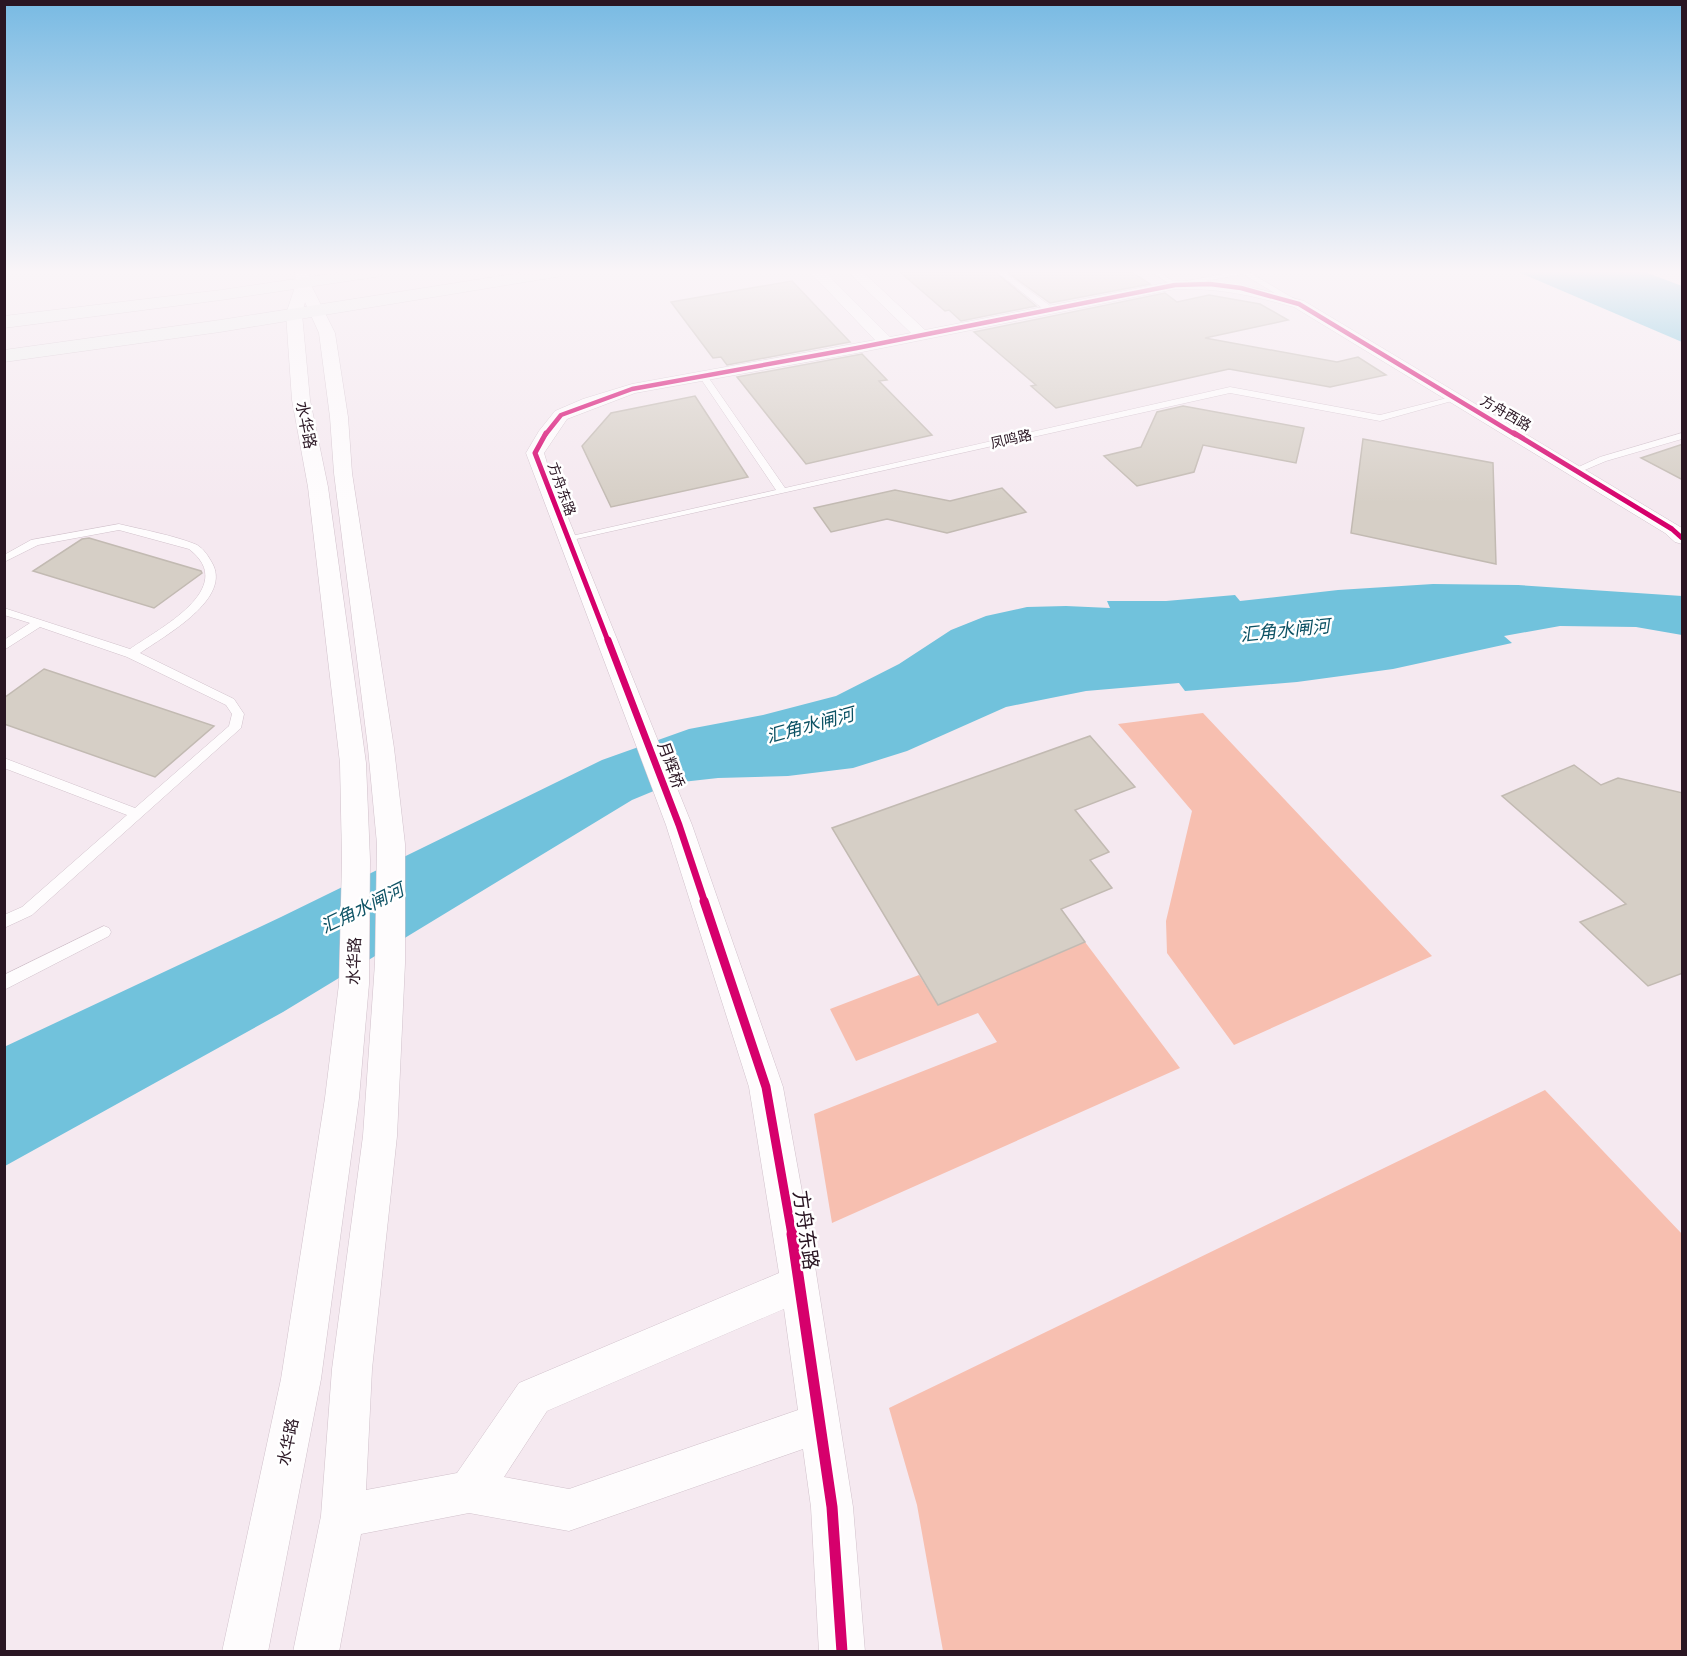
<svg xmlns="http://www.w3.org/2000/svg" width="1687" height="1656" font-family="'DejaVu Sans','Noto Sans SC',sans-serif">
	<style>
		.green { fill: #f7bfb0 }
		.water { fill: #71c2dc }
		.building { fill: #d6cfc6; stroke: #c2bab2; stroke-width: 1.5 }
		.lines { fill: none; stroke-linecap: round; stroke-linejoin: round }
		.lane-casing { stroke: #d1c1cb; stroke-width: 1 }
		.street-casing { stroke: #d1c1cb; stroke-width: 1 }
		.secondary-casing { stroke: #d1c1cb; stroke-width: 1 }
		.lane { fill: #fefcfd; fill-rule: evenodd }
		.street { fill: #fefcfd; fill-rule: evenodd }
		.secondary { fill: #eff1f0; fill-rule: evenodd }
		.cycleway-far4-casing { stroke: #fff; stroke-width: 7 }
		.cycleway-far3-casing { stroke: #fff; stroke-width: 8 }
		.cycleway-far2-casing { stroke: #fff; stroke-width: 10 }
		.cycleway-far1-casing { stroke: #fff; stroke-width: 13 }
		.cycleway-casing { stroke: #fff; stroke-width: 15 }
		.cycleway-far4 { stroke: #d6006c; stroke-width: 4.5 }
		.cycleway-far3 { stroke: #d6006c; stroke-width: 5 }
		.cycleway-far2 { stroke: #d6006c; stroke-width: 7 }
		.cycleway-far1 { stroke: #d6006c; stroke-width: 9 }
		.cycleway { stroke: #d6006c; stroke-width: 11 }
		.labels { text-anchor: middle; dominant-baseline: central; stroke-width: 5; stroke-linejoin: round; paint-order: stroke }
		.far-street-label { font-size: 14px; fill: #2a1623; stroke: #fff }
		.street-label { font-size: 16px; fill: #2a1623; stroke: #fff }
		.water-label { font-size: 18px; font-style: italic; fill: #0d5264; stroke: #fff }
		.near-street-label { font-size: 20px; fill: #2a1623; stroke: #fff }
	</style>
	<rect width="100%" height="100%" fill="#f5e9f0"/>
	<g class="green">
		<path d="M 1203,713 L 1432,956 L 1234,1045 L 1167,953 L 1166,921 L 1192,811 L 1118,724 Z"/>
		<path d="M 1085,942 L 1180,1068 L 832,1223 L 814,1114 L 997,1042 L 978,1013 L 856,1061 L 830,1009 L 919,975 L 938,1005 Z"/>
		<path d="M 1545,1090 L 1682,1234 L 1682,1651 L 943,1651 L 917,1505 L 889,1408 Z"/>
	</g>
	<g class="water">
		<path d="M 1518,272 L 1645,272 L 1682,286 L 1682,342 Z"/>
		<path d="M 1433,584 L 1518,585 L 1682,596 L 1682,635 L 1636,627 L 1560,626 L 1504,636 L 1512,643 L 1393,669 L 1297,682 L 1185,691 L 1179,683 L 1086,691 L 1006,707 L 907,751 L 853,768 L 788,776 L 718,778 L 673,783 L 632,800 L 283,1012 L 5,1166 L 4,1047 L 281,917 L 602,760 L 689,729 L 763,715 L 836,696 L 899,664 L 951,630 L 986,616 L 1027,607 L 1066,606 L 1110,608 L 1107,601 L 1166,601 L 1235,595 L 1240,601 L 1338,590 Z"/>
	</g>
	<g class="building">
		<path d="M 900,272 L 995,272 L 1036,306 L 961,321 L 949,310 L 945,311 Z"/>
		<path d="M 1007,272 L 1132,272 L 1150,284 L 1050,303 Z"/>
		<path d="M 792,281 L 850,342 L 727,365 L 721,357 L 713,358 L 671,302 Z"/>
		<path d="M 1165,293 L 1177,302 L 1209,295 L 1260,304 L 1288,320 L 1205,338 L 1337,362 L 1358,357 L 1386,375 L 1330,387 L 1229,369 L 1056,408 L 1031,386 L 1036,385 L 974,332 Z"/>
		<path d="M 862,354 L 887,380 L 879,381 L 932,435 L 806,464 L 737,377 Z"/>
		<path d="M 695,396 L 748,477 L 611,507 L 582,446 L 611,413 Z"/>
		<path d="M 1183,406 L 1304,428 L 1296,463 L 1203,445 L 1194,472 L 1137,486 L 1104,456 L 1141,447 L 1157,412 Z"/>
		<path d="M 1363,439 L 1493,463 L 1496,564 L 1351,533 Z"/>
		<path d="M 1683,444 L 1683,480 L 1641,458 Z"/>
		<path d="M 1002,488 L 1026,512 L 947,533 L 887,519 L 831,532 L 814,508 L 895,490 L 950,501 Z"/>
		<path d="M 89,538 L 201,571 L 202,573 L 154,608 L 33,571 L 82,539 Z"/>
		<path d="M 44,669 L 214,726 L 155,777 L 4,724 L 4,698 Z"/>
		<path d="M 1090,736 L 1135,787 L 1075,810 L 1109,852 L 1090,860 L 1112,888 L 1061,909 L 1085,942 L 938,1005 L 832,828 Z"/>
		<path d="M 1574,765 L 1601,785 L 1618,778 L 1683,793 L 1683,973 L 1648,986 L 1580,922 L 1626,904 L 1502,796 Z"/>
	</g>
	<g class="lines">
		<defs>
			<g id="lane">
				<path d="M 997,272 L 1004,272 L 1053,308 L 1053,312 L 1047,312 Z"/>
				<path d="M 1151,272 L 1159,272 L 1176,283 L 1234,272 L 1249,272 L 1303,304 L 1296,306 L 1243,274 L 1175,287 Z"/>
				<path d="M 700,374 L 706,374 L 785,488 L 1230,387 L 1380,415 L 1455,396 L 1459,399 L 1380,421 L 1230,393 L 563,542 L 562,540 L 567,537 L 776,490 L 699,376 Z"/>
				<path d="M 1682,433 L 1682,439 L 1606,461 L 1580,472 L 1572,470 L 1600,457 Z"/>
				<path d="M 119,524 C 144,530 172,535 195,544 C 202,547 207,554 211,561 C 235,598 164,636 140,653 L 234,699 L 244,714 L 241,728 L 32,915 L 4,928 L 4,915 L 22,907 L 127,815 L 4,768 L 4,758 L 135,808 L 229,726 L 232,714 L 226,705 L 127,657 L 40,627 L 4,650 L 4,640 L 30,623 L 4,615 L 4,608 L 130,649 C 158,629 240,588 189,549 L 119,530 L 38,545 L 4,562 L 4,555 L 31,540 Z"/>
				<path d="M 104,926 L 109,928 L 111,932 L 109,936 L 4,990 L 4,975 Z"/>
			</g>
			<path id="street" d="M 295,272 L 309,272 L 310,283 L 335,333 L 348,417 L 352,473 L 394,748 L 405,844 L 405,963 L 397,1136 L 372,1369 L 366,1490 L 457,1473 L 519,1383 L 779,1273 L 749,1087 L 666,825 L 526,453 L 539,431 L 555,411 L 583,399 L 632,384 L 875,340 L 810,272 L 825,272 L 890,337 L 911,333 L 848,272 L 863,272 L 925,330 L 1175,281 C 1224,279 1257,288 1304,301 L 1682,528 L 1682,544 L 1675,542 L 1665,533 L 1294,307 C 1250,295 1221,288 1175,289 L 857,353 L 635,393 L 567,419 L 544,453 L 550,473 L 692,825 L 783,1087 L 811,1241 L 853,1507 L 865,1652 L 819,1652 L 811,1507 L 803,1449 L 569,1531 L 469,1513 L 361,1534 L 339,1652 L 293,1652 L 321,1516 L 332,1369 L 363,1136 L 375,963 L 377,844 L 368,748 L 334,473 L 330,417 L 319,333 L 305,302 L 302,314 L 310,400 L 328,487 L 366,763 L 370,860 L 369,984 L 359,1098 L 321,1379 L 268,1652 L 222,1652 L 281,1379 L 325,1098 L 339,984 L 342,860 L 340,763 L 308,487 L 292,400 L 286,314 L 296,284 ZM 784,1309 L 798,1410 L 569,1489 L 504,1477 L 547,1411 Z"/>
			<g id="secondary">
				<path d="M 343,272 L 384,272 L 381,276 L 375,277 L 221,300 L 4,328 L 4,316 L 221,290 Z"/>
				<path d="M 526,272 L 565,272 L 562,276 L 556,277 L 220,332 L 4,362 L 4,350 L 220,320 Z"/>
			</g>
		</defs>
		<use href="#lane" class="lane-casing"/>
		<use href="#street" class="street-casing"/>
		<use href="#secondary" class="secondary-casing"/>
		<use href="#lane" class="lane"/>
		<use href="#street" class="street"/>
		<use href="#secondary" class="secondary"/>
		<defs>
			<path id="cycleway-far4" d="M 545,435 L 561,415 L 632,389 L 857,348 L 1175,285 L 1210,284 L 1241,288 L 1299,304 L 1516,435"/>
			<g id="cycleway-far3">
				<path d="M 546,433 L 535,453 L 608,641"/>
				<path d="M 1514,433 L 1672,529 L 1682,538"/>
			</g>
			<path id="cycleway-far2" d="M 608,640 L 679,825 L 705,903"/>
			<path id="cycleway-far1" d="M 704,901 L 766,1087 L 792,1235"/>
			<path id="cycleway" d="M 792,1234 L 832,1507 L 842,1652"/>
		</defs>
		<use href="#cycleway-far4" class="cycleway-far4-casing"/>
		<use href="#cycleway-far3" class="cycleway-far3-casing"/>
		<use href="#cycleway-far2" class="cycleway-far2-casing"/>
		<use href="#cycleway-far1" class="cycleway-far1-casing"/>
		<use href="#cycleway" class="cycleway-casing"/>
		<use href="#cycleway-far4" class="cycleway-far4"/>
		<use href="#cycleway-far3" class="cycleway-far3"/>
		<use href="#cycleway-far2" class="cycleway-far2"/>
		<use href="#cycleway-far1" class="cycleway-far1"/>
		<use href="#cycleway" class="cycleway"/>
	</g>
	<linearGradient id="sky" x2="0" y2="1"><stop stop-color="#78bae3"/><stop offset="0.54" stop-color="#faf5f8"/><stop offset="1" stop-color="#faf5f8" stop-opacity="0"/></linearGradient>
	<rect width="1687" height="503" fill="url(#sky)"/>
	<g class="labels">
		<g class="far-street-label">
			<text transform="translate(1506 413) rotate(30)">方舟西路</text>
			<text transform="translate(1011 439) rotate(-13)">凤鸣路</text>
			<text transform="translate(562 489) rotate(70)">方舟东路</text>
		</g>
		<g class="street-label">
			<text transform="translate(306 425) rotate(79)">水华路</text>
			<text transform="translate(671 765) rotate(70)">月辉桥</text>
			<text transform="translate(354 961) rotate(-88)">水华路</text>
			<text transform="translate(288 1442) rotate(-78)">水华路</text>
		</g>
		<g class="water-label">
			<text transform="translate(1285 630) rotate(-6)">汇角水闸河</text>
			<text transform="translate(810 725) rotate(-15)">汇角水闸河</text>
			<text transform="translate(362 908) rotate(-26)">汇角水闸河</text>
		</g>
		<g class="near-street-label">
			<text transform="translate(806 1230) rotate(82)">方舟东路</text>
		</g>
	</g>
	<rect width="1687" height="1656" fill="none" stroke="#2a1623" stroke-width="12"/>
</svg>
